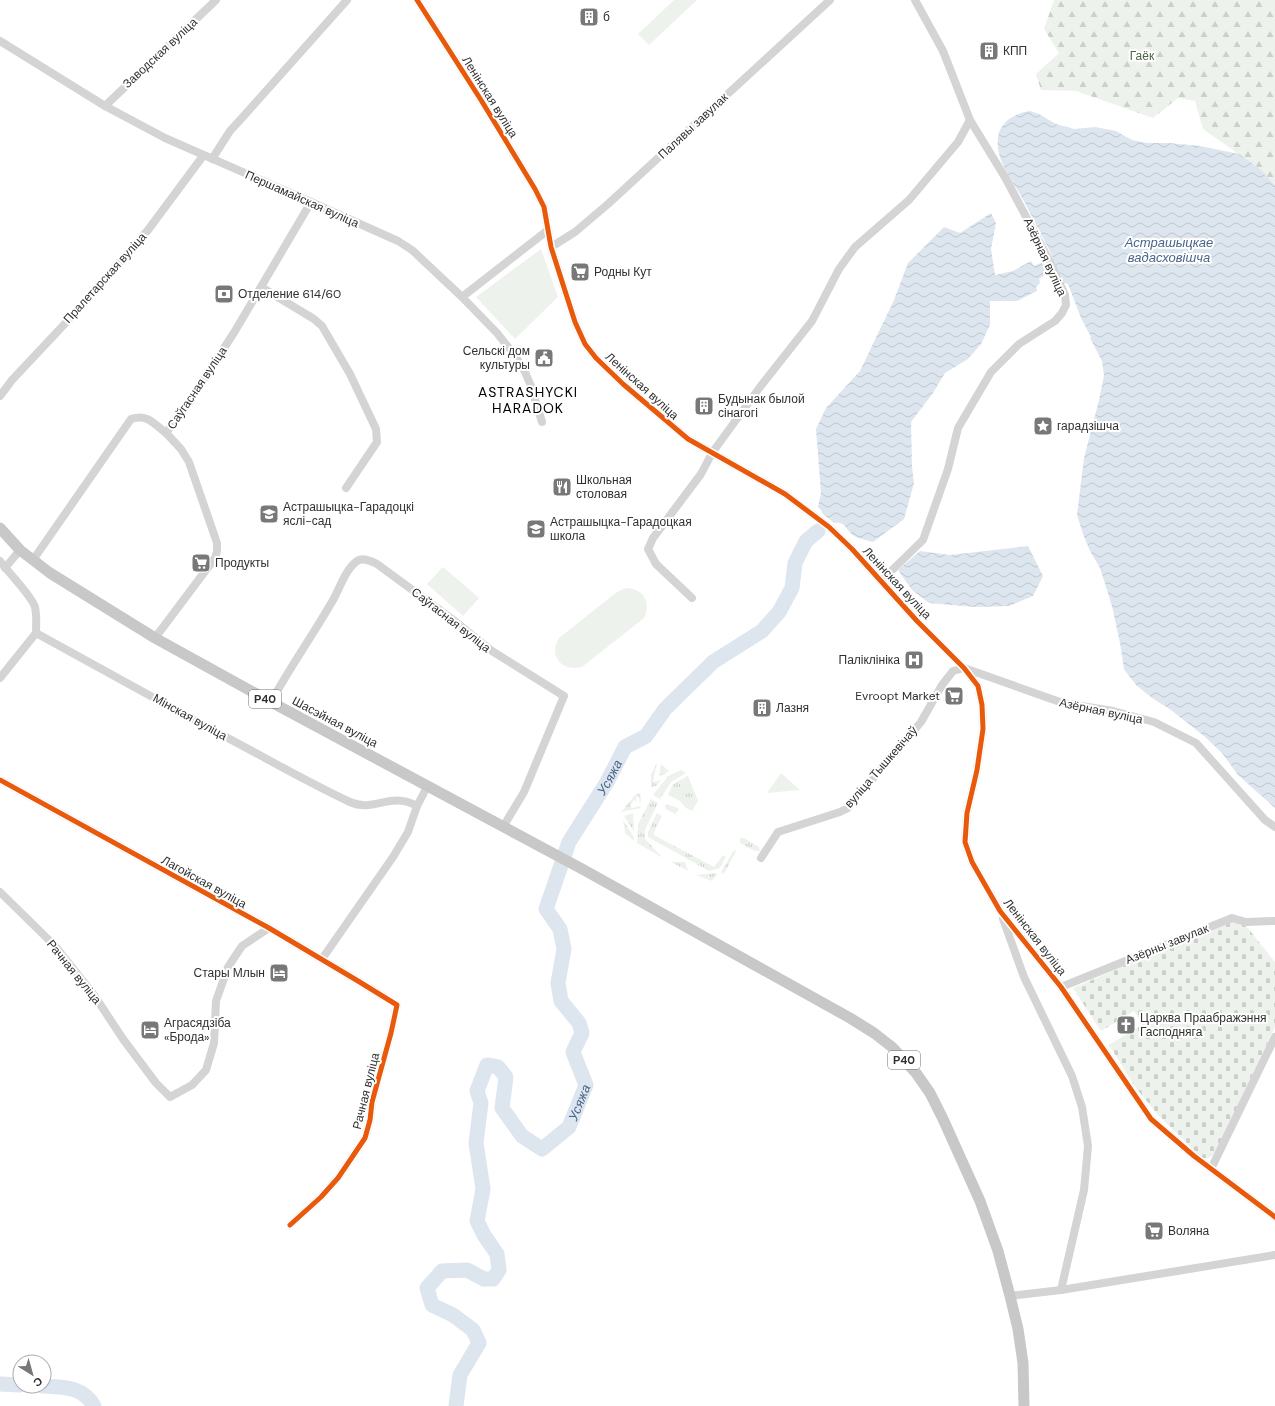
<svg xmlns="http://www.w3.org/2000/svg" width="1275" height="1406" font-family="'DM Sans',sans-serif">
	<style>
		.grass { fill: url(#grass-tufts) }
		.forest { fill: url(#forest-firs) }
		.cemetery { fill: url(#cemetery-stones) }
		.green { fill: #eef2ec }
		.water { fill: url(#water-waves) }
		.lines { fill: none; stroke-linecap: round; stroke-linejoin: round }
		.river { stroke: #dde5ef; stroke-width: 15 }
		.minor { stroke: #d4d4d4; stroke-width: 8 }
		.major { stroke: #c8c8c8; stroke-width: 11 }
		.cycleway-casing { stroke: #fff; stroke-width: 8 }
		.cycleway { stroke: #e8590c; stroke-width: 5 }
		.labels { text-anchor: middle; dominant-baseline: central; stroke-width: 4; stroke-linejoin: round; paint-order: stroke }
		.shield { fill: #fff; stroke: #6e6e6e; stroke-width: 1 }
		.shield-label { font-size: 11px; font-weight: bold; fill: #303030 }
		.poi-label { font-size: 12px; fill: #303030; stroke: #fff; text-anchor: start }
		.street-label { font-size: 12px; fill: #303030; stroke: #fff }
		.park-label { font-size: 12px; fill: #4d6642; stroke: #fff }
		.water-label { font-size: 13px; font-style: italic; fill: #486488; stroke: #fff }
		.quarter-label { font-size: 14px; letter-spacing: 1px; fill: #000; stroke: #fff }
	</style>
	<defs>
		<pattern id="grass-tufts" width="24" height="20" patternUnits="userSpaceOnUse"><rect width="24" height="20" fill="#eef2ec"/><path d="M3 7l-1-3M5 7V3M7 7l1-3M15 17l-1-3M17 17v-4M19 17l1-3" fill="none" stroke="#ccd0cb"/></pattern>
		<pattern id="forest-firs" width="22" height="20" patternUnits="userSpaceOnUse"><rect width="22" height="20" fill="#eef2ec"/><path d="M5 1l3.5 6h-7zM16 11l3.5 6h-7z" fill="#ccd0cb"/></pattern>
		<pattern id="cemetery-stones" width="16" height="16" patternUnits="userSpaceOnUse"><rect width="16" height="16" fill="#eef2ec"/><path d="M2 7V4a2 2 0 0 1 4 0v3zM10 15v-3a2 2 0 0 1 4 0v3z" fill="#ccd0cb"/></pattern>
		<pattern id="water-waves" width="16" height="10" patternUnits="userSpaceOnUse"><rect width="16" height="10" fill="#dde5ef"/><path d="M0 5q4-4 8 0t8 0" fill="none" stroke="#bec5cd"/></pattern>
	</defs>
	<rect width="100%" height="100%" fill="#fff"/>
	<g class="grass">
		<path d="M 657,763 L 653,782 L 661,780 L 656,786 L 651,787 L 651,774 Z"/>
		<path d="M 661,764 L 669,771 L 659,777 Z"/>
		<path d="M 681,770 L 686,773 L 671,782 L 660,799 L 653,795 L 668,776 Z"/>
		<path d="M 688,776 L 698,801 L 692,811 L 686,808 L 680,801 L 668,795 L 673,784 Z"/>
		<path d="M 640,793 L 641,802 L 640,803 L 638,795 L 636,798 L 637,802 L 634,800 L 630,806 L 632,808 L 640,806 L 641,808 L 621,812 L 635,795 Z"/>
		<path d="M 651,799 L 658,803 L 645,830 L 645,839 L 663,858 L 637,843 L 638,824 Z"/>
		<path d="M 666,804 L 678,808 L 678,811 L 675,814 L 666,809 L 665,807 Z"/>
		<path d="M 633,813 L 634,832 L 624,816 Z"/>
		<path d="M 657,813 L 662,816 L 654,832 L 654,835 L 714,867 L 723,855 L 726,857 L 720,868 L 709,871 L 648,837 L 648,832 Z"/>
		<path d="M 623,820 L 634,837 L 634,841 L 625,833 Z"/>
		<path d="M 741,838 L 744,838 L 759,847 L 760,851 L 755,851 L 740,843 L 740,839 Z"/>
		<path d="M 734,850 L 736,851 L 724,874 L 721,872 Z"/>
		<path d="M 671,862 L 685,862 L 688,871 Z"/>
		<path d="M 717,873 L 712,881 L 696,875 Z"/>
	</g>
	<path class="forest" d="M 1054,0 L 1275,0 L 1275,185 L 1260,169 L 1203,129 L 1195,101 L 1178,98 L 1153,118 L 1076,91 L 1041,90 L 1036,74 L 1059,53 L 1044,29 Z"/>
	<path class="cemetery" d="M 1231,920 L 1240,922 L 1247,927 L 1275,962 L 1275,1027 L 1216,1152 C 1212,1157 1208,1160 1201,1157 L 1158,1115 L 1136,1088 L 1109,1045 L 1143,1024 L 1134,1011 L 1101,1031 L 1073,988 Z"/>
	<g class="green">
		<path d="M 674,0 L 697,0 L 649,45 L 638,34 Z"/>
		<path d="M 541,249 L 558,297 L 515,339 L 476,297 Z"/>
		<path d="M 443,567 L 479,598 L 463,616 L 427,584 Z"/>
		<path d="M 626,588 C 643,588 652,603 644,618 L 582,667 C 562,672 548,656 559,638 L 617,592 Z"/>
		<path d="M 781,773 L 800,790 L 767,793 Z"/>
	</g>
	<g class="water">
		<path d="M 1030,111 L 1039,114 L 1056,124 L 1074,129 L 1095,127 L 1116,131 L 1132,140 L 1147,143 L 1169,143 L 1200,146 L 1239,154 L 1260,169 L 1275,185 L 1275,808 L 1238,775 L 1222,753 L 1204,736 L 1171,710 L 1152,698 L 1136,685 L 1124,669 L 1120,643 L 1112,606 L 1100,568 L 1090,551 L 1083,534 L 1077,515 L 1084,458 L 1099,400 L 1104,375 L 1102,361 L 1090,338 L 1091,337 L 1081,318 L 1068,284 L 1064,283 L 1060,274 L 1059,274 L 1052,259 L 1053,258 C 1044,239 1034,221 1025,203 C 1017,188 1005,173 1000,157 C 992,130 1005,115 1030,111 Z"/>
		<path d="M 991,213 L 996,223 L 991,249 L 995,275 L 1013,271 L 1031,261 L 1034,266 L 1043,262 L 1048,273 L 1039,279 L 1040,283 L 1036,287 L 1037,291 L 1017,301 L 990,301 L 990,325 L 981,344 L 968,359 L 945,373 L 933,393 L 911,422 L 912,467 L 914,483 L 904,519 L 873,542 C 867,540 860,539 854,536 C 847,532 845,520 834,523 L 822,513 L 822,511 L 818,507 L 821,493 L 816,429 L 826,408 L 860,371 L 894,300 L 908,263 L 944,227 L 960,233 Z"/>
		<path d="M 1028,546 L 1043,576 L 1033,596 L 1009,606 L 975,607 L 929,603 L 912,590 L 898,570 L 920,551 L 950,555 Z"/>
	</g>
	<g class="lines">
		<g class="river">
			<path d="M 0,1384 L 20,1385"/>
			<path d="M 42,1386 C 62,1387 83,1386 94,1406"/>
			<path id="s1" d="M 456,1406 L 460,1375 L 479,1343 L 473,1330 L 453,1315 L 432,1305 L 427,1288 L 442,1271 L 467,1270 L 484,1279 L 493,1279 L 499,1270 L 497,1254 L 484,1235 L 477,1221 L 483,1189 L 476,1143 L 481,1103 L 477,1091 L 487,1065 L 498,1067 L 506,1077 L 502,1108 L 522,1136 L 542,1149 L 569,1127 L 586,1085 L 573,1052 L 582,1033 L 579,1023 L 561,1001 L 558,983 L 564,949 L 560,929 L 546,909 L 569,842 L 607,782 L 625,747 L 646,736 L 665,709 L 713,662 L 762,631 L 779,612 L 792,588 L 795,563 L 806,541 L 818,531"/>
		</g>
		<g class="minor">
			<path d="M 417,0 L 481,100 L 535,189 L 544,207 L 551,247 L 575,322 L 585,344 L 596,358 L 623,384 L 688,439 L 785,494 L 829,527 L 852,549 L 917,621 L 964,668 L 978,686 L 982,705 L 983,729 L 977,770 L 967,813 L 965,842 L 972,862 L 1000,911 L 1061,987 L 1151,1119 L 1194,1156 L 1275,1217"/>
			<path d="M 0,41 L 105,106 L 165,138 L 311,202 L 398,241 L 412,250 L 462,297 L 497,333 L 516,357 L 525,372 L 531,386 L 542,422"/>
			<path d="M 105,106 L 216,0"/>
			<path d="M 212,159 L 230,131 L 241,119 L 347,0"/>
			<path d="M 551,247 L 575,232 L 608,204 L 830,0"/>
			<path d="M 261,287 L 314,319 L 322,326 L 350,374 L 376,429 L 377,442 L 346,488"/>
			<path d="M 462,297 L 548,230"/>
			<path d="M 0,396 L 12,380 L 74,314 L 148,230 L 203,156"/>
			<path d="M 33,560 L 131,419 C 148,414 153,423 166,433 L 197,390 L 235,331 L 311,202"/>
			<path d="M 0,561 C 8,572 32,596 35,607 C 37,616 36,625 36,633"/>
			<path d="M 5,568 L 20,550"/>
			<path d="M 881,581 L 923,540 L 948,469 L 958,428 L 991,372 L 1019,344 L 1055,321 L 1062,313 L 1066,305 L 1065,295 L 1049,260 L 1006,179 L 970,120 L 943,51 L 915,0"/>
			<path d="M 692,598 L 656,564 L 648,549 L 653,538 L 701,474 L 712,453 L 760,387 L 812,321 L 839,269 L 855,247 L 909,200 L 958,142 L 970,120"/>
			<path d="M 36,633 C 98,667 161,702 224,736 C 266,758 307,782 350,802 C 374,813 390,791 417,806"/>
			<path d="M 155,638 L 215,558 L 217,551 L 217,543 L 189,462 L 181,449 L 166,433"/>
			<path d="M 0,678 L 36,633"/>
			<path d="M 271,702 C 290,667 313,635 333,600 C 340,588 345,570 357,561 C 363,557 371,561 377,564 L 456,622 L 492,651 L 564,696 L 524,792 L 503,827"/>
			<path d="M 0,780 L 269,928 L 358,981 L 397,1005 L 391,1033 L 372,1102 L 370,1120 L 365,1138 L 338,1178 L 321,1197 L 290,1225"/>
			<path d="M 761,858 L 778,832 L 840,812 L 848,808 L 921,722 L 942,685 L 953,671 L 964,668 L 1063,703 L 1113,711 L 1154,722 L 1196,743 L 1265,820 L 1275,827"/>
			<path d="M 0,892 L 55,946 L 94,995 L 123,1039 L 156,1083 L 170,1097 L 192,1085 L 206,1070 L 214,1043 L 216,1001 L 228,967 L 242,946 L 269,928"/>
			<path d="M 1003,919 L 1024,977 L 1072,1076 L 1082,1107 L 1088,1146 L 1084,1190 L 1061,1290"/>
			<path d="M 322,959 L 393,857 L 408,832 L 417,806 L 427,787"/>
			<path d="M 1061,987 L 1232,918 L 1246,922 L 1275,921"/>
			<path d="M 1211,1169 L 1275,1037"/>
			<path d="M 1010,1296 L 1061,1290 L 1275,1255"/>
		</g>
		<path class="major" d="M 0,528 L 20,550 L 50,573 L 155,638 L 271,702 L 584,870 L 850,1018 L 874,1033 L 892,1047 L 916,1073 L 930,1093 L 943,1119 L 980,1201 L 998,1251 L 1010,1296 L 1018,1329 L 1023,1363 L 1024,1406"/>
		<defs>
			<g id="cycleway">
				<path d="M 417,0 L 481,100 L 535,189 L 544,207 L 551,247 L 575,322 L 585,344 L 596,358 L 623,384 L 688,439 L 785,494 L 829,527 L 852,549 L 917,621 L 964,668 L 978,686 L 982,705 L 983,729 L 977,770 L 967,813 L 965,842 L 972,862 L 1000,911 L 1061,987 L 1151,1119 L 1194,1156 L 1275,1217"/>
				<path d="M 0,780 L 269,928 L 358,981 L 397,1005 L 391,1033 L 372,1102 L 370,1120 L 365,1138 L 338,1178 L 321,1197 L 290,1225"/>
			</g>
		</defs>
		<use href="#cycleway" class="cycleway-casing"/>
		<use href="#cycleway" class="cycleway"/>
	</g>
	<defs>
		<symbol id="building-square" viewBox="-11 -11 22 22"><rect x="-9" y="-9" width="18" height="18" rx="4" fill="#787878" stroke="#fff"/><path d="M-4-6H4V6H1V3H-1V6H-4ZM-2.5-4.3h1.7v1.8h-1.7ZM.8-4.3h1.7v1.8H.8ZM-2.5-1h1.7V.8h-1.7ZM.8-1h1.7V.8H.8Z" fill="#fff"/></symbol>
		<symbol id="supermarket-square" viewBox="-11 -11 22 22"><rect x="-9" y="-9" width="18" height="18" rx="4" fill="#787878" stroke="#fff"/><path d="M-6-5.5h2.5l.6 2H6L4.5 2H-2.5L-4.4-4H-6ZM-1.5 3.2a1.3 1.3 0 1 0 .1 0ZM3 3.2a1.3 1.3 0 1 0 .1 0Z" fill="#fff"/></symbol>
		<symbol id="bank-square" viewBox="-11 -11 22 22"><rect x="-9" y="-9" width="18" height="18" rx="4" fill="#787878" stroke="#fff"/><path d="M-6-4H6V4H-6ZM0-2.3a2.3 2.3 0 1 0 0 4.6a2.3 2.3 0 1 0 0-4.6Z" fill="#fff"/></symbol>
		<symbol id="civic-square" viewBox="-11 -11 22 22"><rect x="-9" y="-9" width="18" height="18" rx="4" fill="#787878" stroke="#fff"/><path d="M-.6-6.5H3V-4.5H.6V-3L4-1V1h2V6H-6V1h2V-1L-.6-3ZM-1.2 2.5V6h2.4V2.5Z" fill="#fff"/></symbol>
		<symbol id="sight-square" viewBox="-11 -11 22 22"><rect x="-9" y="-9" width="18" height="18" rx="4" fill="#787878" stroke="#fff"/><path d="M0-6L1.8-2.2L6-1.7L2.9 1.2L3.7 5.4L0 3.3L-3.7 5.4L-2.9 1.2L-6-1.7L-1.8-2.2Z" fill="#fff"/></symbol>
		<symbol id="restaurant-square" viewBox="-11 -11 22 22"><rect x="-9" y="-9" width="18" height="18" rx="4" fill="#787878" stroke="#fff"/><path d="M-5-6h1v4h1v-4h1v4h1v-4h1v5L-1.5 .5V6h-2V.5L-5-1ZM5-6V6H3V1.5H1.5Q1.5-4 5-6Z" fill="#fff"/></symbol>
		<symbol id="school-square" viewBox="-11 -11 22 22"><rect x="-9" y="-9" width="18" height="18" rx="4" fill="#787878" stroke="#fff"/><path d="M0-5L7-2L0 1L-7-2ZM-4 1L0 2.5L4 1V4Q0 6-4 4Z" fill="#fff"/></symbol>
		<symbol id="hospital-square" viewBox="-11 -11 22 22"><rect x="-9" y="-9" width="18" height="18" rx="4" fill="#787878" stroke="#fff"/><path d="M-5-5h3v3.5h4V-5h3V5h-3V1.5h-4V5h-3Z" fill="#fff"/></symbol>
		<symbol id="hotel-square" viewBox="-11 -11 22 22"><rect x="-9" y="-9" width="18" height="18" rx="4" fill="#787878" stroke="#fff"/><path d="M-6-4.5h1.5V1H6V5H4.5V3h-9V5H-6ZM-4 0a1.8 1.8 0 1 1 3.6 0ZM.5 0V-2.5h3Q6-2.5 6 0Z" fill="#fff"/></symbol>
		<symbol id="church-square" viewBox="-11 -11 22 22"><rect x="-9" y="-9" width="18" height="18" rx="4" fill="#787878" stroke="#fff"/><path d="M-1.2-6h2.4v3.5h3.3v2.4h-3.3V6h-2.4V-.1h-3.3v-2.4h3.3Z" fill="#fff"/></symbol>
	</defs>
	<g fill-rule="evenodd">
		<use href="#building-square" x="578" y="6" width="22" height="22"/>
		<use href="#building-square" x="978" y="40" width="22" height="22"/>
		<use href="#supermarket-square" x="569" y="261" width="22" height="22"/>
		<use href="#bank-square" x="213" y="283" width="22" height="22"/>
		<use href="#civic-square" x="533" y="347" width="22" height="22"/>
		<use href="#building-square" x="693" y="395" width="22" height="22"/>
		<use href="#sight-square" x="1032" y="415" width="22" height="22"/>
		<use href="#restaurant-square" x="551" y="476" width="22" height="22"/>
		<use href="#school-square" x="258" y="503" width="22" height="22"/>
		<use href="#school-square" x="525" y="518" width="22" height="22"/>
		<use href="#supermarket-square" x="190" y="552" width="22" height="22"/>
		<use href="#hospital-square" x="903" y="649" width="22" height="22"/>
		<use href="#supermarket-square" x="943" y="685" width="22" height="22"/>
		<use href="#building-square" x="751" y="697" width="22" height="22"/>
		<use href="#hotel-square" x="268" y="962" width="22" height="22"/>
		<use href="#church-square" x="1115" y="1014" width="22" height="22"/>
		<use href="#hotel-square" x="139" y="1019" width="22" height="22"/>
		<use href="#supermarket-square" x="1143" y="1220" width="22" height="22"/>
	</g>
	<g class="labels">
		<g class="shield">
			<rect x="249" y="690" width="32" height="18" rx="3"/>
			<rect x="888" y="1051" width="32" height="18" rx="3"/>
		</g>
		<g class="shield-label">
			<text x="265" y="699">Р40</text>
			<text x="904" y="1060">Р40</text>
		</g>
		<g class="poi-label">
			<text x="603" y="17">б</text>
			<text x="1003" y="51">КПП</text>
			<text x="594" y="272">Родны Кут</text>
			<text x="238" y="294">Отделение 614/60</text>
			<text x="530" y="351" text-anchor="end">Сельскі дом<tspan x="530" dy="14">культуры</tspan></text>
			<text x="718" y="399">Будынак былой<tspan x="718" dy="14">сінагогі</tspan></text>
			<text x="1057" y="426">гарадзішча</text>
			<text x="576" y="480">Школьная<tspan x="576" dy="14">столовая</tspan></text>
			<text x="283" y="507">Астрашыцка-Гарадоцкі<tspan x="283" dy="14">яслі-сад</tspan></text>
			<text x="550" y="522">Астрашыцка-Гарадоцкая<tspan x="550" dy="14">школа</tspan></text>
			<text x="215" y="563">Продукты</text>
			<text x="900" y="660" text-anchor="end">Паліклініка</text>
			<text x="940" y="696" text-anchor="end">Evroopt Market</text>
			<text x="776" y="708">Лазня</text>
			<text x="265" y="973" text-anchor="end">Стары Млын</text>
			<text x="1140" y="1018">Царква Праабражэння<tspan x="1140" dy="14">Гасподняга</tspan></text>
			<text x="164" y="1023">Аграсядзіба<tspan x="164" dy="14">«Брода»</tspan></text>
			<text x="1168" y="1231">Воляна</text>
		</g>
		<g class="street-label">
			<text transform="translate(160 53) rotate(-43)">Заводская вуліца</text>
			<text transform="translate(490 97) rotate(58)">Ленінская вуліца</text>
			<text transform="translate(693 126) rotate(-43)">Палявы завулак</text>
			<text transform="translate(302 199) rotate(24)">Першамайская вуліца</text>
			<text transform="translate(1045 257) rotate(65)">Азёрная вуліца</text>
			<text transform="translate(105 278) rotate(-48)">Пралетарская вуліца</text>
			<text transform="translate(642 386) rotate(42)">Ленінская вуліца</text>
			<text transform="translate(197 388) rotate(-56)">Саўгасная вуліца</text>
			<text transform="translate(897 583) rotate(47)">Ленінская вуліца</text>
			<text transform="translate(451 620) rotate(38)">Саўгасная вуліца</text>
			<text transform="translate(1101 711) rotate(12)">Азёрная вуліца</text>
			<text transform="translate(190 717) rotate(29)">Мінская вуліца</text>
			<text transform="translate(335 722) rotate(28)">Шасэйная вуліца</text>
			<text transform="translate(881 767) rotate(-49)">вуліца Тышкевічаў</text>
			<text transform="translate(204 882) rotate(29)">Лагойская вуліца</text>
			<text transform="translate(1035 937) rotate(52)">Ленінская вуліца</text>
			<text transform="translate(1167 944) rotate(-22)">Азёрны завулак</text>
			<text transform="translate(74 972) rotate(51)">Рачная вуліца</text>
			<text transform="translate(366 1091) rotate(-76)">Рачная вуліца</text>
		</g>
		<g class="park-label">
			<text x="1142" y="56">Гаёк</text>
		</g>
		<g class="water-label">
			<text x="1169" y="242">Астрашыцкае<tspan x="1169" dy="15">вадасховішча</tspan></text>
			<text stroke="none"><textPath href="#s1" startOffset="984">Усяжа</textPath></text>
			<text stroke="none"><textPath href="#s1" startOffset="625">Усяжа</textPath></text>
		</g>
		<g class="quarter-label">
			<text x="528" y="392">ASTRASHYCKI<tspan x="528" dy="16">HARADOK</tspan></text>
		</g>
	</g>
	<g transform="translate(32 1374) rotate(143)"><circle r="19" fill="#ffffff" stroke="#acacac"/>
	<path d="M0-3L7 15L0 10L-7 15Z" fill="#787878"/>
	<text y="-6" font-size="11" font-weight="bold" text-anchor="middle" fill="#303030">С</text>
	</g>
</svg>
